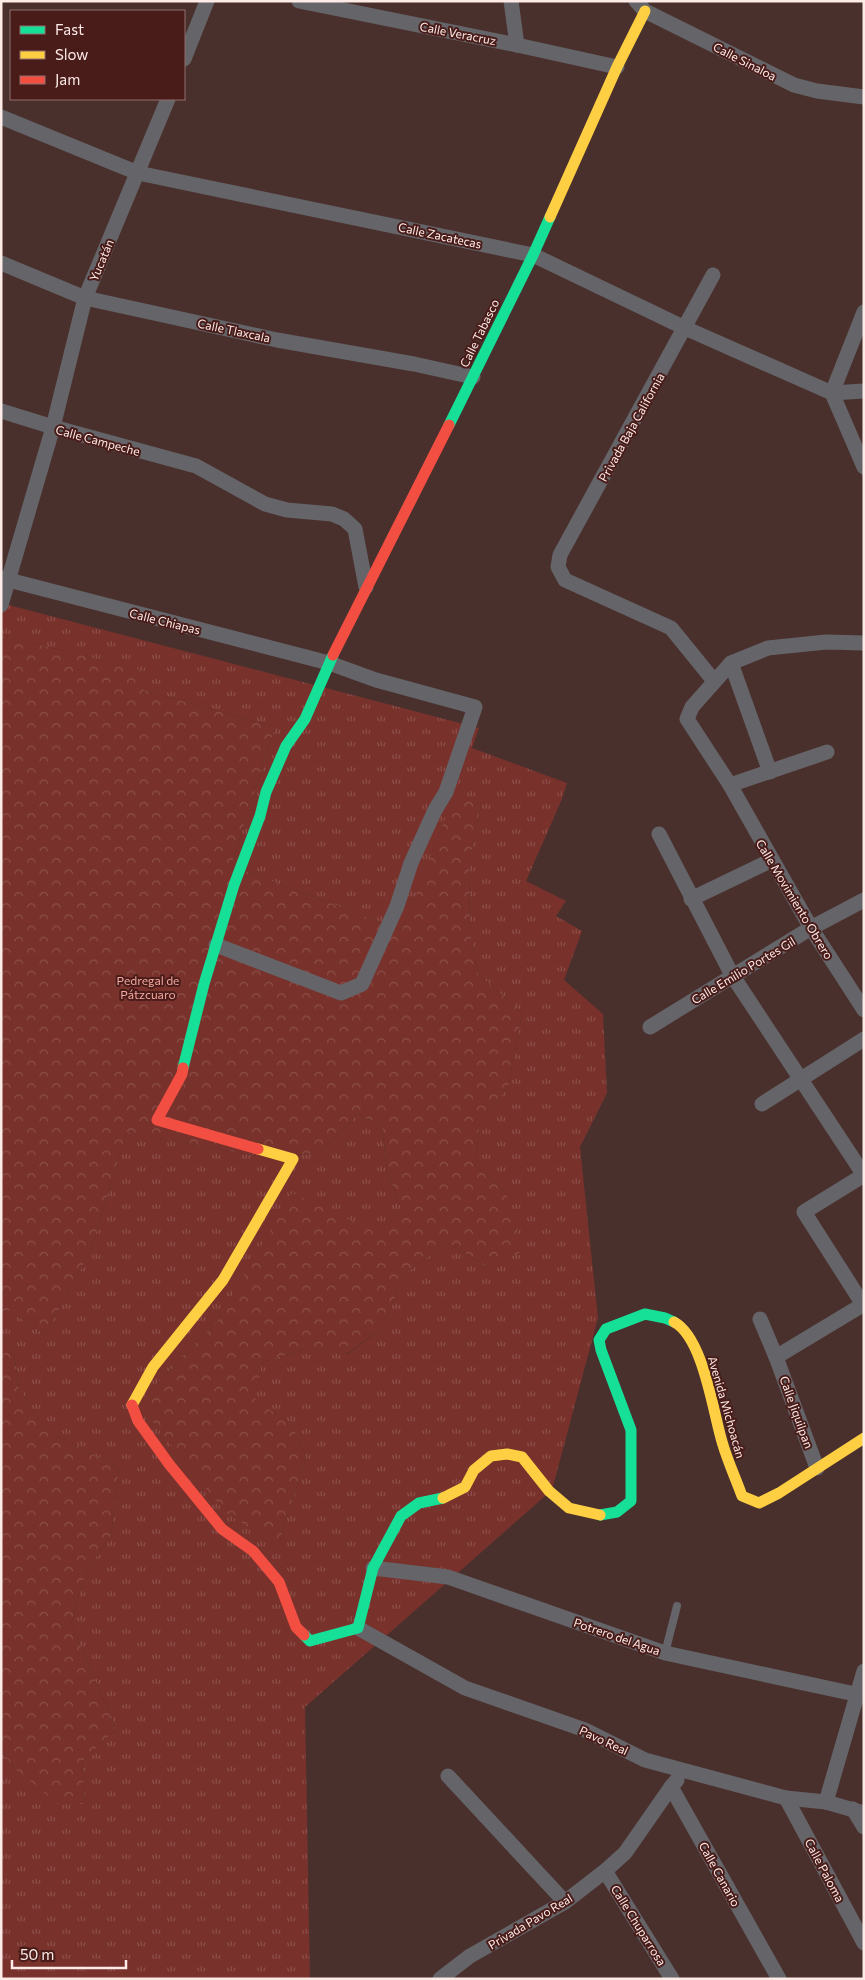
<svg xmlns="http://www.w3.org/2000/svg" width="865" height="1980" font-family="Commissioner,sans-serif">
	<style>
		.grass { fill: url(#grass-tufts) }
		.forest { fill: url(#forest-crowns) }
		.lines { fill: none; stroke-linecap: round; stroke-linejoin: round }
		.lane { stroke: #656469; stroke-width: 8 }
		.street { stroke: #656469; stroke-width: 15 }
		.fast { stroke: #16e098; stroke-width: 11 }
		.slow { stroke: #ffcf43; stroke-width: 11 }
		.jam { stroke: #f24e42; stroke-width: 11 }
		.labels { text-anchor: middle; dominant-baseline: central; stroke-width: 4; stroke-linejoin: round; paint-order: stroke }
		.street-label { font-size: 12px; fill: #fdebe8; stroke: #491c19 }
		.park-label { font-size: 12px; fill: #f3a9a0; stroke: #491c19 }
	</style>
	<defs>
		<pattern id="grass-tufts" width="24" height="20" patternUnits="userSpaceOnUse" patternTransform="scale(1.25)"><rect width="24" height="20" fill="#78312b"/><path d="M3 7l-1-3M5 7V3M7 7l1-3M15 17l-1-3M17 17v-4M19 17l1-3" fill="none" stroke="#8c4f4a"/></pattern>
		<pattern id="forest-crowns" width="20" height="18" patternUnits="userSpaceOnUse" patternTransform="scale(1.25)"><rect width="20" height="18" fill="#78312b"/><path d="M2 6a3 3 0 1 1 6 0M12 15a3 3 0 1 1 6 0" fill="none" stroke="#8c4f4a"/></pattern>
	</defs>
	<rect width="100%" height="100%" fill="#49302d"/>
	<path class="grass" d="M 1,603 L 479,728 L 472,748 L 567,783 L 562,799 L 526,881 L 566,901 L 556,916 L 582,931 L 564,980 L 603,1014 L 607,1093 L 580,1147 L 598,1318 L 552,1490 L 305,1707 L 310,1979 L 1,1979 L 1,1749 L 13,1767 L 85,1804 L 82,1762 L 116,1729 L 71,1624 L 86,1571 L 111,1535 L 119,1468 L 45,1429 L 19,1389 L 14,1354 L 1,1333 L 1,1312 L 9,1310 L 45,1335 L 90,1252 L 127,1132 L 256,1156 L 319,1154 L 357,1115 L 382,1124 L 387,1171 L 402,1210 L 376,1232 L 248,1271 L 218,1320 L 146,1395 L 278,1546 L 306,1457 L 291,1423 L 254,1401 L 262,1362 L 310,1348 L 348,1354 L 383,1327 L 404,1274 L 448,1243 L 489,1268 L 506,1193 L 476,1166 L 479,1127 L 509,1084 L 522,1013 L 478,974 L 470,934 L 469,863 L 481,805 L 455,794 L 402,930 L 231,866 L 275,727 L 143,690 L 147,672 L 1,635 Z"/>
	<g class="forest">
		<path d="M 1,635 L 148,672 L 143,690 L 275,727 L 231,866 L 402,930 L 455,793 L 481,805 L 469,863 L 470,934 L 478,974 L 522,1013 L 509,1084 L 479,1127 L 476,1166 L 506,1193 L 522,1251 L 489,1268 L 448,1243 L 404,1274 L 383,1327 L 347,1354 L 310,1348 L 262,1362 L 255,1401 L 291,1423 L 306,1457 L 278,1546 L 226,1513 L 151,1420 L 146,1395 L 218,1320 L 292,1193 L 375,1232 L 402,1210 L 387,1171 L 382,1124 L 357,1115 L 319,1154 L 256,1156 L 127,1132 L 90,1252 L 45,1335 L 9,1310 L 1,1312 Z"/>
		<path d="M 1,1333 L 14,1354 L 19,1389 L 45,1429 L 119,1468 L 111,1535 L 86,1571 L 71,1624 L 116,1729 L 82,1762 L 85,1804 L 58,1804 L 13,1767 L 1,1749 Z"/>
	</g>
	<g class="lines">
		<path class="lane" d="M 665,1653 L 677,1606"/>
		<g class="street">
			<path d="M 299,1 L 517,45 L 617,67"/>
			<path d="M 511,1 L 517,45"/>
			<path d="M 636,1 L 645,11 L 794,85 L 817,91 L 864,97"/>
			<path d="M 184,59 L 207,1"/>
			<path d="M 1,117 L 138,173 L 533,255 L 685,328 L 832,393 L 864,391"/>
			<path d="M 1,263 L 85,298 L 277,340 L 414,364 L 473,377"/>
			<path d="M 713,275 L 560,555 L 558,567 L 565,580 L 671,628 L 714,681"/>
			<path d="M 832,393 L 864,312"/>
			<path d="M 832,393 L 864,467"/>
			<path d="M 1,411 L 53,427 L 196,466 L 265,504 L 287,510 L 332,514 L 344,519 L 355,529 L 366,587"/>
			<path d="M 1,578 L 329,663 L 376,680 L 475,707 L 446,792 L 435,810 L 411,863 L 397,906 L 362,984 L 341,993 L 216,945"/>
			<path d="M 1,605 L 53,427 L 85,298 L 168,99"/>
			<path d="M 864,643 L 826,642 L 768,648 L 731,663 L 692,707 L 687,719 L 730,785 L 811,928 L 864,1010"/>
			<path d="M 731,663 L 770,772"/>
			<path d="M 730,785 L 827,752"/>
			<path d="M 659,834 L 732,975 L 864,1175 L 804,1212 L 864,1306"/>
			<path d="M 691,899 L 772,860"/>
			<path d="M 650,1027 L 811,928 L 864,900"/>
			<path d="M 762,1104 L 864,1039"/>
			<path d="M 760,1319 L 776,1357 L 817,1468"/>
			<path d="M 776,1357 L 864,1304"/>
			<path d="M 373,1568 L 448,1577 L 665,1653 L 864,1696"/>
			<path d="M 358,1628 L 465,1688 L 585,1730 L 645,1760 L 786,1798 L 826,1802 L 864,1813"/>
			<path d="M 448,1776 L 565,1902"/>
			<path d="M 677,1780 L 671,1787 L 779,1979"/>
			<path d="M 786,1798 L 864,1943"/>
			<path d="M 826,1802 L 864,1671"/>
			<path d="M 853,1809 L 864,1827"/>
			<path d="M 605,1871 L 672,1979"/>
			<path d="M 440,1979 L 470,1956 L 565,1902 L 605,1871 L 625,1853 L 671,1787"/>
		</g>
		<g class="fast">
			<path d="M 449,425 L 533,255 L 550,217"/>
			<path d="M 183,1068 L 204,984 L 234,885 L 260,816 L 266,792 L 286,746 L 305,719 L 333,655"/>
			<path d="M 600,1515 L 617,1512 L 631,1501 L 631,1430 L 601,1350 L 599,1340 L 606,1329 L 645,1314 L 665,1318 L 674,1322"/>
			<path d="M 304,1635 L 310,1641 L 358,1628 L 373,1568 L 401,1516 L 419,1503 L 443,1498"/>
		</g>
		<g class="slow">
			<path d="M 550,217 L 617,67 L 645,11"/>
			<path d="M 674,1322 C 704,1338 713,1414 723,1445 C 728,1462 736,1479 742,1496 L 759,1503 L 779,1493 L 864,1438"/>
			<path d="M 132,1405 L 153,1367 L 223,1280 L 293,1159 L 258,1149"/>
			<path d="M 443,1498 L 465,1487 L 474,1470 L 491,1456 L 507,1454 L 522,1457 L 549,1491 L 569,1508 L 600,1515"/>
		</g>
		<g class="jam">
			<path d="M 333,655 L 449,425"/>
			<path d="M 183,1068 L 182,1074 L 157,1120 L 258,1149"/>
			<path d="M 132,1405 L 138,1421 L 169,1464 L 222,1529 L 253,1551 L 279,1582 L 296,1627 L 304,1635"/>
		</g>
	</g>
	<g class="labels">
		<g class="street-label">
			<text transform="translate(458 33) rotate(11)">Calle Veracruz</text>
			<text transform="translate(745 61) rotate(27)">Calle Sinaloa</text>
			<text transform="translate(440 235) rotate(12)">Calle Zacatecas</text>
			<text transform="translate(101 260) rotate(-67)">Yucatán</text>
			<text transform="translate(234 330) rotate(12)">Calle Tlaxcala</text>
			<text transform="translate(479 333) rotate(-64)">Calle Tabasco</text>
			<text transform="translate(631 427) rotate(-61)">Privada Baja California</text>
			<text transform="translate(98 440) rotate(15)">Calle Campeche</text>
			<text transform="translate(165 621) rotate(14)">Calle Chiapas</text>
			<text transform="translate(795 899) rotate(59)">Calle Movimiento Obrero</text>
			<text transform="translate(743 970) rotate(-31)">Calle Emilio Portes Gil</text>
			<text transform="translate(727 1407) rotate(74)">Avenida Michoacán</text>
			<text transform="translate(797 1412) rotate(70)">Calle Jiquilpan</text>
			<text transform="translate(617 1636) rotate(19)">Potrero del Agua</text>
			<text transform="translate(604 1740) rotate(25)">Pavo Real</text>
			<text transform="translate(825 1870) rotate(62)">Calle Paloma</text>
			<text transform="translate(720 1874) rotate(61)">Calle Canario</text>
			<text transform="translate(530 1921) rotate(-31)">Privada Pavo Real</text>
			<text transform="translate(639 1925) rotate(58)">Calle Chuparrosa</text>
		</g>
		<g class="park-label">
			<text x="148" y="980">Pedregal de<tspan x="148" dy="14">Pátzcuaro</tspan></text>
		</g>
	</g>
	<rect width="865" height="1980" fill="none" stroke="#fdebe8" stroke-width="5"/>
	<rect x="10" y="10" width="175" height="90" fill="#491c19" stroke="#916f6c"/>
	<rect x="20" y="26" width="25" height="8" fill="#16e098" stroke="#916f6c"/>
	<text x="55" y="35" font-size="15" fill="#fdebe8">Fast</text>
	<rect x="20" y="51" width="25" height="8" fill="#ffcf43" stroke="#916f6c"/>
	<text x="55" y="60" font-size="15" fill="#fdebe8">Slow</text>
	<rect x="20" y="76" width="25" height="8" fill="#f24e42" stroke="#916f6c"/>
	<text x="55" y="85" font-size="15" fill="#fdebe8">Jam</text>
	<path d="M12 1960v8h114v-8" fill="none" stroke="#fdebe8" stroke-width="2.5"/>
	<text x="20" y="1960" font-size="15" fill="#fdebe8" stroke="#491c19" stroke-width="4" paint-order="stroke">50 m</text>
</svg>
